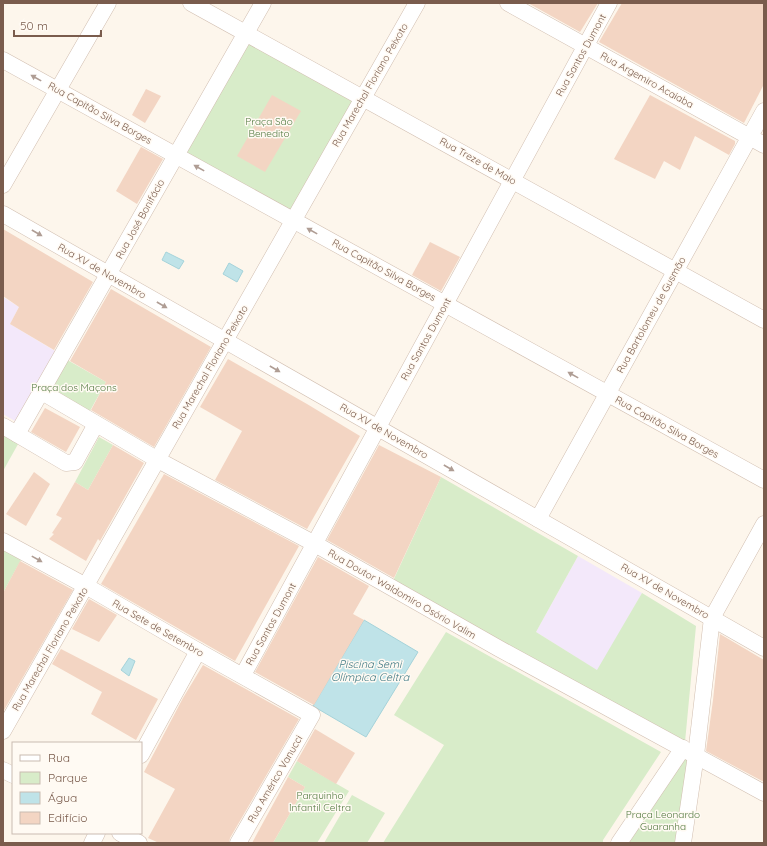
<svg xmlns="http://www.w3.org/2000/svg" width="767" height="846" font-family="Quicksand,sans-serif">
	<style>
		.education { fill: #f3e8fa }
		.green { fill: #d8ecc9 }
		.water { fill: #bfe3e8; stroke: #a5d3da }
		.building { fill: #f3d5c3 }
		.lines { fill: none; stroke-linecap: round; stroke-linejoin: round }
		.minor-casing { stroke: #d1beb0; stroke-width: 17 }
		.minor { stroke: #fff; stroke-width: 16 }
		.oneway { fill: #af9d94 }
		.labels { text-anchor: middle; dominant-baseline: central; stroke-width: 3; stroke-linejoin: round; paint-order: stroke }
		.street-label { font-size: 10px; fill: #7a5c4d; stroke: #fffaf3 }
		.park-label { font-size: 10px; fill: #537a41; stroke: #fffaf3 }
		.water-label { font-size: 11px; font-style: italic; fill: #437c86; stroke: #fffaf3 }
	</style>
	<rect width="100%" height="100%" fill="#fdf6ec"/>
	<g class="education">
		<path d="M 3,297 L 19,307 L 10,324 L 55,351 L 15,421 L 3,414 Z"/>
		<path d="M 578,556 L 642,593 L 598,671 L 536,632 Z"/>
	</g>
	<g class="green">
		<path d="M 245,33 L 363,98 L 293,220 L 176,155 Z"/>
		<path d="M 62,357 L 106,382 L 86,418 L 42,392 Z"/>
		<path d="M 3,426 L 22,437 L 3,471 Z"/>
		<path d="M 99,437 L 113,445 L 88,490 L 75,482 Z"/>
		<path d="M 441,477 L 578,556 L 536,632 L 597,670 L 642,593 L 696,626 L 685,742 L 393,581 Z"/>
		<path d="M 3,548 L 22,558 L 3,593 Z"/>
		<path d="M 446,632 L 661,752 L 603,840 L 603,843 L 383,843 L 444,745 L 394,715 Z"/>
		<path d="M 683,748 L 696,755 L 683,843 L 619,843 Z"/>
		<path d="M 297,761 L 349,791 L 317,843 L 273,843 L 305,787 L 288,777 Z"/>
		<path d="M 352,795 L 385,813 L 367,843 L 324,843 Z"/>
	</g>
	<g class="water">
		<path d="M 166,252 L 184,261 L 179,269 L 162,260 Z"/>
		<path d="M 229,263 L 243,271 L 237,282 L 223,274 Z"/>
		<path d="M 364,620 L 418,652 L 366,737 L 313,706 Z"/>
		<path d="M 129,658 L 135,661 L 129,676 L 121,670 Z"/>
	</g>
	<g class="building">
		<path d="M 528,3 L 598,3 L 580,32 Z"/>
		<path d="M 622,3 L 764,3 L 764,84 L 744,123 L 599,42 Z"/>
		<path d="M 146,89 L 161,96 L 145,123 L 132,115 Z"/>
		<path d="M 272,95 L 301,111 L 265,172 L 237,156 Z"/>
		<path d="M 650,95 L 735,141 L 735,144 L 729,155 L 695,136 L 680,170 L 664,161 L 655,179 L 614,159 Z"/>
		<path d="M 141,147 L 163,159 L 137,204 L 116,191 Z"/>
		<path d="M 3,229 L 93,282 L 54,350 L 10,324 L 19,307 L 3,296 Z"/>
		<path d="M 430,242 L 460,257 L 441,291 L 412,275 Z"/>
		<path d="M 111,289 L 211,347 L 154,447 L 91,410 L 106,382 L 70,361 Z"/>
		<path d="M 228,359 L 307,404 L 360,436 L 307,529 L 215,480 L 242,431 L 200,407 Z"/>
		<path d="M 45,408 L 80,427 L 66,452 L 31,432 Z"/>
		<path d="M 113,445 L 144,463 L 100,541 L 98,539 L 86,561 L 49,539 L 54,534 L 52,533 L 62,518 L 56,515 L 75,482 L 88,490 Z"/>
		<path d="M 379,445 L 441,477 L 394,578 L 327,540 Z"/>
		<path d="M 34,472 L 50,484 L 26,526 L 6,514 Z"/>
		<path d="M 164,474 L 299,546 L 235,661 L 101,584 Z"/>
		<path d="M 318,557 L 369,586 L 353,614 L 364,620 L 314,705 L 255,672 Z"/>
		<path d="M 20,561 L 73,590 L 3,712 L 3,593 Z"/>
		<path d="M 89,599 L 117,615 L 99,642 L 72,629 Z"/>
		<path d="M 720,634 L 764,660 L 764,782 L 706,751 L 713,700 Z"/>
		<path d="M 61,649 L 158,699 L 136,740 L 91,714 L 102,692 L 52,664 Z"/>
		<path d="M 203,665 L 299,719 L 230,838 L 229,843 L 159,843 L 148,838 L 175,789 L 144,772 L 183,698 Z"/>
		<path d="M 315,729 L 355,753 L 336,784 L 297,761 Z"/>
		<path d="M 288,777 L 305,787 L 273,843 L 252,843 Z"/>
	</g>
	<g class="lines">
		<defs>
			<g id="minor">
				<path d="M 191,3 L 764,320"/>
				<path d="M 508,3 L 764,145"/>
				<path d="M 3,60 L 764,480"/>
				<path d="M 3,185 L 108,3"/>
				<path d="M 3,214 L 764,648"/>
				<path d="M 42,392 L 158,460 L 315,544 L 498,648 L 764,793"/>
				<path d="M 3,426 L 66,463 L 75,462 L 96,424"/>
				<path d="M 17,434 L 263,3"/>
				<path d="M 538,519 L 764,111"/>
				<path d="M 3,541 L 86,586 L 198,651 L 312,715 L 238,843"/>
				<path d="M 243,675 L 609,3"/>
				<path d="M 3,731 L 417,3"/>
				<path d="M 141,755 L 198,651"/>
				<path d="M 3,770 L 13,775"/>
				<path d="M 120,833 L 139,843"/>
				<path d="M 92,843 L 97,833"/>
				<path d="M 619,843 L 683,748"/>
				<path d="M 683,843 L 696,755 L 712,618 L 764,524"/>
			</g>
		</defs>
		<use href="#minor" class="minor-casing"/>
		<use href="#minor" class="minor"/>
	</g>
	<defs><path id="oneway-solid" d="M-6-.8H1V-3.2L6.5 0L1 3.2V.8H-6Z"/></defs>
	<g class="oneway">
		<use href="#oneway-solid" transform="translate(36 78) rotate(-151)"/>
		<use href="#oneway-solid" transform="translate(199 168) rotate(-151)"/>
		<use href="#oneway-solid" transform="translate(312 231) rotate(-151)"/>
		<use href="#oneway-solid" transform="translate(37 233) rotate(30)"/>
		<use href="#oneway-solid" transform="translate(162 305) rotate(30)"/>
		<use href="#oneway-solid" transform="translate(275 369) rotate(30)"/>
		<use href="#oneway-solid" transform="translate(573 375) rotate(-151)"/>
		<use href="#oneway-solid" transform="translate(449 468) rotate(30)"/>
		<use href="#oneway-solid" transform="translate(37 559) rotate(29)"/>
	</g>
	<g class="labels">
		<g class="street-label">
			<text transform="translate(581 55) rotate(-61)">Rua Santos Dumont</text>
			<text transform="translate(647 80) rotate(29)">Rua Argemiro Acaiaba</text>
			<text transform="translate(370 85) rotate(-60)">Rua Marechal Floriano Peixoto</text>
			<text transform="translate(100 113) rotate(29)">Rua Capitão Silva Borges</text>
			<text transform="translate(478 161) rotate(29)">Rua Treze de Maio</text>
			<text transform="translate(140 219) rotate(-61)">Rua José Bonifácio</text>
			<text transform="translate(384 270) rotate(29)">Rua Capitão Silva Borges</text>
			<text transform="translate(102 271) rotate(30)">Rua XV de Novembro</text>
			<text transform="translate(651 315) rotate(-61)">Rua Bartolomeu de Gusmão</text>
			<text transform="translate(426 339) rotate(-61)">Rua Santos Dumont</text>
			<text transform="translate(210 367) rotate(-60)">Rua Marechal Floriano Peixoto</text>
			<text transform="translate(667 427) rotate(29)">Rua Capitão Silva Borges</text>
			<text transform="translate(384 431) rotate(30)">Rua XV de Novembro</text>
			<text transform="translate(665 591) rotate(30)">Rua XV de Novembro</text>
			<text transform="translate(402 594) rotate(30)">Rua Doutor Waldomiro Osório Valim</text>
			<text transform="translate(271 624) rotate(-61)">Rua Santos Dumont</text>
			<text transform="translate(158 628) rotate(30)">Rua Sete de Setembro</text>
			<text transform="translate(50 649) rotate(-60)">Rua Marechal Floriano Peixoto</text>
			<text transform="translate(275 779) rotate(-60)">Rua Américo Vanucci</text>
		</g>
		<g class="park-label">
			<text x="269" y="121">Praça São<tspan x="269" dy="12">Benedito</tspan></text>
			<text x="74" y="387">Praça dos Maçons</text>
			<text x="320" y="795">Parquinho<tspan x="320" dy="12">Infantil Celtra</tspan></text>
			<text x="663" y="814">Praça Leonardo<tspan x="663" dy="12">Guaranha</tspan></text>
		</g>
		<g class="water-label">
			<text x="370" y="664">Piscina Semi<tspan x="370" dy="13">Olímpica Celtra</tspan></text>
		</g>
	</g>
	<rect width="767" height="846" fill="none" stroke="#7a5c4d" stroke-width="8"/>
	<rect x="12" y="742" width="130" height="92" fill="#fffaf3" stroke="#cabbb1"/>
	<rect x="20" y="755" width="20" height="6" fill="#ffffff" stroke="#cabbb1"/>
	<text x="48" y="762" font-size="12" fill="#7a5c4d">Rua</text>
	<rect x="20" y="772" width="20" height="12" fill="#d8ecc9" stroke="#cabbb1"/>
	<text x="48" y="782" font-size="12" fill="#7a5c4d">Parque</text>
	<rect x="20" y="792" width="20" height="12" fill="#bfe3e8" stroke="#cabbb1"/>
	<text x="48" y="802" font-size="12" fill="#7a5c4d">Água</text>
	<rect x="20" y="812" width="20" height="12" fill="#f3d5c3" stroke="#cabbb1"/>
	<text x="48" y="822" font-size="12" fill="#7a5c4d">Edifício</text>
	<path d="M14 30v6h87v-6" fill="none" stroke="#7a5c4d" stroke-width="2"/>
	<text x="20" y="30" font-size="12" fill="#7a5c4d" stroke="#fffaf3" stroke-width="3" paint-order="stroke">50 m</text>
</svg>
